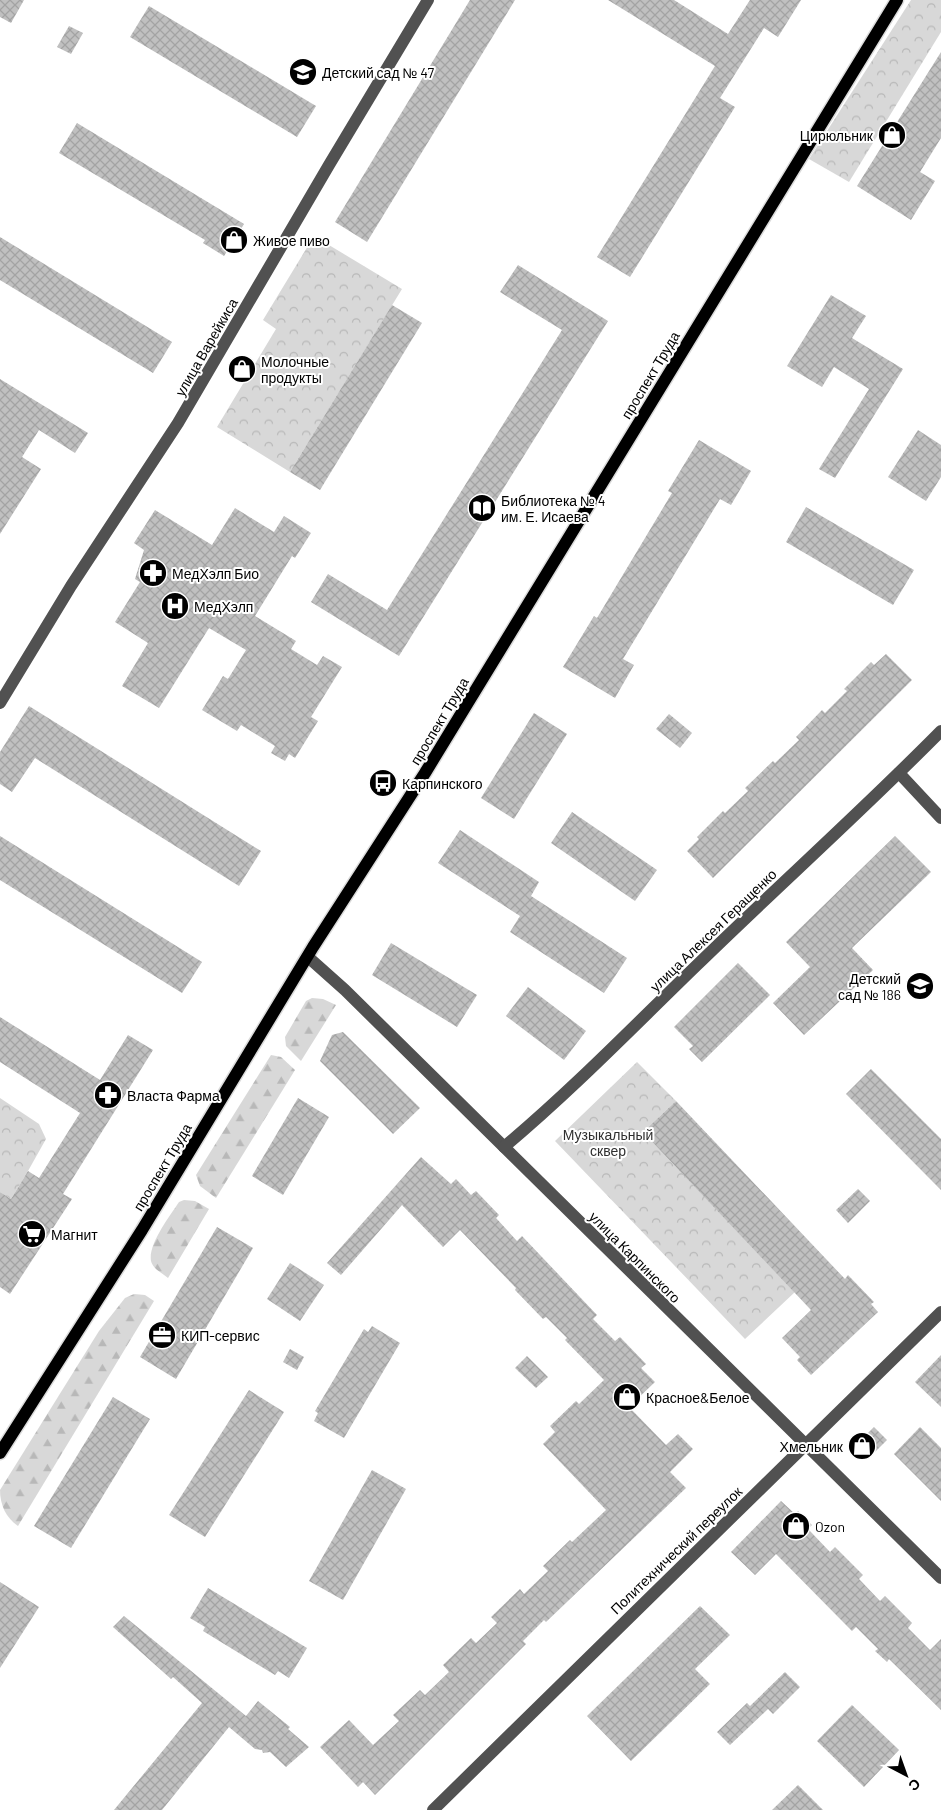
<svg xmlns="http://www.w3.org/2000/svg" width="941" height="1810" font-family="Barlow,sans-serif">
	<style>
		.forest { fill: url(#forest-firs) }
		.park { fill: url(#park-crowns) }
		.building { fill: url(#building-cross-hatch) }
		.lines { fill: none; stroke-linecap: round; stroke-linejoin: round }
		.major-casing { stroke: #dbdbdb; stroke-width: 15 }
		.minor { stroke: #515151; stroke-width: 12 }
		.major { stroke: #000; stroke-width: 12 }
		.labels { text-anchor: middle; dominant-baseline: central; stroke-width: 4; stroke-linejoin: round; paint-order: stroke }
		.poi-label { font-size: 14px; fill: #000; stroke: #fff; text-anchor: start }
		.street-label { font-size: 14px; fill: #000; stroke: #fff }
		.park-label { font-size: 14px; fill: #2f2f2f; stroke: #fff }
	</style>
	<defs>
		<pattern id="forest-firs" width="22" height="20" patternUnits="userSpaceOnUse" patternTransform="scale(1.25)"><rect width="22" height="20" fill="#d8d8d8"/><path d="M5 1l3.5 6h-7zM16 11l3.5 6h-7z" fill="#b8b8b8"/></pattern>
		<pattern id="park-crowns" width="20" height="18" patternUnits="userSpaceOnUse" patternTransform="scale(1.25)"><rect width="20" height="18" fill="#d8d8d8"/><path d="M2 6a3 3 0 1 1 6 0M12 15a3 3 0 1 1 6 0" fill="none" stroke="#b8b8b8"/></pattern>
		<pattern id="building-cross-hatch" width="8" height="8" patternUnits="userSpaceOnUse" patternTransform="scale(1.25)"><rect width="8" height="8" fill="#c0c0c0"/><path d="M0 0l8 8M0 8l8-8" fill="none" stroke="#a3a3a3"/></pattern>
	</defs>
	<rect width="100%" height="100%" fill="#fff"/>
	<g class="forest">
		<path d="M 312,998 L 323,999 L 336,1005 L 301,1061 L 286,1046 L 285,1037 L 306,1001 Z"/>
		<path d="M 271,1055 L 281,1057 L 295,1070 L 216,1198 L 200,1186 L 196,1175 Z"/>
		<path d="M 184,1200 L 195,1201 L 209,1209 L 168,1278 C 162,1273 153,1269 151,1261 C 148,1244 170,1216 179,1202 Z"/>
		<path d="M 134,1294 L 145,1295 L 154,1301 L 18,1526 C 6,1518 0,1505 0,1490 L 99,1331 L 125,1298 Z"/>
	</g>
	<g class="park">
		<path d="M 911,0 L 941,0 L 941,32 L 849,182 L 809,159 Z"/>
		<path d="M 314,236 L 402,289 L 290,472 L 217,427 L 276,329 L 263,320 Z"/>
		<path d="M 637,1062 L 676,1101 L 643,1132 L 795,1292 L 745,1339 L 555,1141 Z"/>
		<path d="M 0,1098 L 39,1124 L 46,1139 L 28,1171 L 11,1199 L 0,1192 Z"/>
	</g>
	<g class="building">
		<path d="M 0,0 L 24,0 L 11,23 L 0,17 Z"/>
		<path d="M 470,0 L 515,0 L 367,242 L 335,222 Z"/>
		<path d="M 608,0 L 674,0 L 728,34 L 750,0 L 801,0 L 778,37 L 764,28 L 720,98 L 735,107 L 630,277 L 597,257 L 715,66 Z"/>
		<path d="M 149,6 L 316,106 L 297,137 L 130,37 Z"/>
		<path d="M 69,26 L 83,33 L 71,54 L 57,47 Z"/>
		<path d="M 941,52 L 941,138 L 920,172 L 935,181 L 911,220 L 857,186 Z"/>
		<path d="M 77,123 L 244,224 L 224,256 L 203,243 L 205,240 L 59,153 Z"/>
		<path d="M 0,237 L 172,342 L 153,373 L 0,280 Z"/>
		<path d="M 518,265 L 608,321 L 399,656 L 311,602 L 328,574 L 387,610 L 562,330 L 500,292 Z"/>
		<path d="M 831,295 L 866,316 L 852,338 L 903,369 L 835,478 L 819,469 L 869,389 L 834,367 L 822,387 L 787,366 Z"/>
		<path d="M 392,305 L 422,323 L 320,490 L 290,472 Z"/>
		<path d="M 0,379 L 88,433 L 75,453 L 39,430 L 22,457 L 41,469 L 0,534 Z"/>
		<path d="M 918,430 L 941,445 L 941,477 L 926,501 L 888,477 Z"/>
		<path d="M 699,440 L 751,471 L 731,505 L 720,499 L 623,659 L 634,665 L 615,698 L 563,667 L 594,616 L 597,618 L 672,493 L 668,491 Z"/>
		<path d="M 806,507 L 914,570 L 893,605 L 786,542 Z"/>
		<path d="M 235,508 L 274,532 L 284,516 L 311,533 L 295,558 L 292,556 L 255,616 L 296,641 L 291,649 L 317,665 L 323,656 L 342,667 L 311,717 L 318,721 L 295,758 L 289,754 L 285,761 L 271,753 L 275,746 L 241,725 L 237,731 L 202,710 L 223,676 L 228,679 L 246,650 L 209,628 L 159,708 L 122,686 L 148,643 L 115,622 L 140,582 L 135,579 L 144,550 L 134,543 L 155,510 L 212,545 Z"/>
		<path d="M 886,654 L 912,680 L 713,878 L 687,851 L 699,839 L 697,837 L 723,811 L 725,813 L 748,791 L 745,788 L 773,761 L 775,763 L 799,740 L 796,737 L 822,710 L 825,713 L 847,691 L 844,689 L 871,662 L 874,665 Z"/>
		<path d="M 29,706 L 261,851 L 239,886 L 35,758 L 12,792 L 0,784 L 0,752 Z"/>
		<path d="M 534,713 L 567,734 L 514,819 L 481,798 Z"/>
		<path d="M 669,714 L 692,733 L 680,748 L 656,729 Z"/>
		<path d="M 572,812 L 657,870 L 635,901 L 551,843 Z"/>
		<path d="M 460,830 L 539,882 L 531,896 L 627,958 L 604,993 L 510,932 L 520,916 L 438,863 Z"/>
		<path d="M 0,836 L 202,962 L 182,993 L 0,880 Z"/>
		<path d="M 895,836 L 931,872 L 852,948 L 873,970 L 804,1035 L 773,1003 L 810,967 L 786,942 Z"/>
		<path d="M 391,943 L 477,995 L 457,1027 L 372,975 Z"/>
		<path d="M 738,963 L 770,995 L 702,1062 L 689,1049 L 693,1046 L 674,1027 Z"/>
		<path d="M 528,987 L 586,1031 L 564,1060 L 506,1016 Z"/>
		<path d="M 0,1017 L 100,1080 L 128,1035 L 153,1050 L 63,1194 L 72,1199 L 10,1294 L 0,1287 L 0,1192 L 11,1199 L 28,1171 L 39,1178 L 80,1113 L 0,1062 Z"/>
		<path d="M 343,1032 L 420,1108 L 393,1134 L 320,1061 L 332,1035 Z"/>
		<path d="M 871,1069 L 941,1139 L 941,1190 L 846,1094 Z"/>
		<path d="M 298,1098 L 329,1117 L 283,1195 L 252,1176 Z"/>
		<path d="M 676,1101 L 845,1279 L 848,1275 L 874,1302 L 871,1304 L 878,1312 L 811,1375 L 797,1360 L 800,1357 L 782,1338 L 811,1310 L 643,1132 Z"/>
		<path d="M 421,1157 L 451,1184 L 456,1179 L 471,1195 L 476,1191 L 499,1215 L 496,1218 L 517,1241 L 522,1236 L 597,1315 L 593,1319 L 615,1341 L 620,1337 L 646,1364 L 641,1368 L 655,1382 L 629,1407 L 666,1445 L 678,1434 L 693,1449 L 670,1472 L 686,1488 L 546,1622 L 544,1620 L 523,1641 L 526,1644 L 375,1795 L 363,1782 L 358,1787 L 320,1747 L 349,1720 L 373,1745 L 399,1721 L 393,1715 L 420,1690 L 425,1695 L 449,1672 L 443,1665 L 471,1638 L 476,1643 L 497,1623 L 491,1617 L 520,1589 L 524,1594 L 548,1571 L 543,1566 L 570,1540 L 572,1542 L 606,1510 L 543,1444 L 555,1432 L 550,1426 L 576,1401 L 579,1404 L 604,1380 L 565,1340 L 567,1338 L 546,1317 L 543,1319 L 515,1290 L 516,1288 L 460,1230 L 443,1247 L 402,1205 L 341,1275 L 327,1263 Z"/>
		<path d="M 858,1189 L 870,1201 L 848,1223 L 836,1210 Z"/>
		<path d="M 217,1227 L 253,1248 L 176,1379 L 140,1357 Z"/>
		<path d="M 290,1263 L 324,1285 L 300,1321 L 267,1299 Z"/>
		<path d="M 372,1326 L 400,1343 L 344,1438 L 314,1421 L 318,1413 L 315,1411 L 364,1329 L 368,1332 Z"/>
		<path d="M 290,1349 L 304,1357 L 297,1370 L 283,1362 Z"/>
		<path d="M 941,1355 L 941,1407 L 915,1382 Z"/>
		<path d="M 527,1356 L 548,1377 L 536,1388 L 515,1368 Z"/>
		<path d="M 249,1390 L 284,1412 L 205,1537 L 169,1515 Z"/>
		<path d="M 113,1397 L 150,1419 L 71,1548 L 34,1526 Z"/>
		<path d="M 874,1427 L 887,1440 L 868,1459 L 855,1446 Z"/>
		<path d="M 920,1427 L 941,1448 L 941,1501 L 894,1454 Z"/>
		<path d="M 372,1470 L 406,1489 L 343,1600 L 309,1581 Z"/>
		<path d="M 781,1501 L 795,1514 L 798,1511 L 812,1525 L 808,1529 L 830,1552 L 835,1547 L 863,1575 L 859,1579 L 880,1601 L 885,1596 L 912,1623 L 908,1628 L 930,1650 L 941,1639 L 941,1710 L 889,1659 L 887,1662 L 875,1651 L 878,1649 L 856,1627 L 852,1631 L 776,1554 L 755,1575 L 731,1552 Z"/>
		<path d="M 0,1582 L 39,1607 L 0,1668 Z"/>
		<path d="M 208,1588 L 307,1648 L 289,1678 L 278,1671 L 275,1675 L 203,1631 L 205,1627 L 190,1618 Z"/>
		<path d="M 700,1606 L 730,1635 L 695,1669 L 710,1684 L 631,1761 L 587,1716 Z"/>
		<path d="M 124,1616 L 246,1716 L 258,1701 L 290,1727 L 288,1729 L 309,1747 L 286,1767 L 270,1752 L 263,1753 L 262,1750 L 255,1749 L 229,1727 L 162,1810 L 114,1810 L 202,1703 L 173,1677 L 171,1679 L 113,1627 Z"/>
		<path d="M 785,1672 L 800,1687 L 773,1714 L 768,1709 L 730,1745 L 717,1732 L 747,1703 L 750,1706 Z"/>
		<path d="M 852,1705 L 899,1750 L 864,1787 L 817,1741 Z"/>
		<path d="M 798,1785 L 823,1810 L 772,1810 Z"/>
	</g>
	<g class="lines">
		<defs>
			<path id="major" d="M 0,1453 L 142,1230 L 313,947 L 425,773 L 897,0"/>
		</defs>
		<use href="#major" class="major-casing"/>
		<g class="minor">
			<path d="M 0,703 L 71,586 L 178,423 L 329,165 L 428,0"/>
			<path d="M 899,773 L 941,818"/>
			<path d="M 308,957 L 345,990 L 941,1578"/>
			<path d="M 504,1147 C 572,1090 634,1026 697,965 C 778,886 862,811 941,731"/>
			<path d="M 433,1810 L 941,1312"/>
		</g>
		<use href="#major" class="major"/>
	</g>
	<defs>
		<symbol id="school-disc" viewBox="-11 -11 22 22"><circle r="9.5" fill="#000" stroke="#fff"/><path d="M0-5L7-2L0 1L-7-2ZM-4 1L0 2.5L4 1V4Q0 6-4 4Z" fill="#fff"/></symbol>
		<symbol id="shop-disc" viewBox="-11 -11 22 22"><circle r="9.5" fill="#000" stroke="#fff"/><path d="M-5-2.5h2.3a2.7 3.5 0 0 1 5.4 0H5L5.5 6h-11ZM-1.5-2.5h3a1.5 2.3 0 0 0-3 0Z" fill="#fff"/></symbol>
		<symbol id="library-disc" viewBox="-11 -11 22 22"><circle r="9.5" fill="#000" stroke="#fff"/><path d="M-6-4Q-3-5.5-.7-3.5V5Q-3 3-6 4ZM6-4Q3-5.5 .7-3.5V5Q3 3 6 4Z" fill="#fff"/></symbol>
		<symbol id="pharmacy-disc" viewBox="-11 -11 22 22"><circle r="9.5" fill="#000" stroke="#fff"/><path d="M-2-6h4v4h4v4h-4v4h-4v-4h-4v-4h4Z" fill="#fff"/></symbol>
		<symbol id="hospital-disc" viewBox="-11 -11 22 22"><circle r="9.5" fill="#000" stroke="#fff"/><path d="M-5-5h3v3.5h4V-5h3V5h-3V1.5h-4V5h-3Z" fill="#fff"/></symbol>
		<symbol id="bus-disc" viewBox="-11 -11 22 22"><circle r="9.5" fill="#000" stroke="#fff"/><path d="M-5-6H5V4H4V6H2V4H-2V6H-4V4H-5ZM-3.5-4V0h7V-4ZM-3.5 1.2v1.5H-2V1.2ZM2 1.2v1.5H3.5V1.2Z" fill="#fff"/></symbol>
		<symbol id="supermarket-disc" viewBox="-11 -11 22 22"><circle r="9.5" fill="#000" stroke="#fff"/><path d="M-6-5.5h2.5l.6 2H6L4.5 2H-2.5L-4.4-4H-6ZM-1.5 3.2a1.3 1.3 0 1 0 .1 0ZM3 3.2a1.3 1.3 0 1 0 .1 0Z" fill="#fff"/></symbol>
		<symbol id="office-disc" viewBox="-11 -11 22 22"><circle r="9.5" fill="#000" stroke="#fff"/><path d="M-6-3h4V-5.5h4V-3h4V5H-6ZM-1-4.5V-3h2v-1.5ZM-6 0V1H6V0Z" fill="#fff"/></symbol>
	</defs>
	<g fill-rule="evenodd">
		<use href="#school-disc" x="287" y="56" width="32" height="32"/>
		<use href="#shop-disc" x="876" y="119" width="32" height="32"/>
		<use href="#shop-disc" x="218" y="224" width="32" height="32"/>
		<use href="#shop-disc" x="226" y="353" width="32" height="32"/>
		<use href="#library-disc" x="466" y="492" width="32" height="32"/>
		<use href="#pharmacy-disc" x="137" y="557" width="32" height="32"/>
		<use href="#hospital-disc" x="159" y="590" width="32" height="32"/>
		<use href="#bus-disc" x="367" y="767" width="32" height="32"/>
		<use href="#school-disc" x="904" y="970" width="32" height="32"/>
		<use href="#pharmacy-disc" x="92" y="1079" width="32" height="32"/>
		<use href="#supermarket-disc" x="16" y="1218" width="32" height="32"/>
		<use href="#office-disc" x="146" y="1319" width="32" height="32"/>
		<use href="#shop-disc" x="611" y="1381" width="32" height="32"/>
		<use href="#shop-disc" x="846" y="1430" width="32" height="32"/>
		<use href="#shop-disc" x="780" y="1510" width="32" height="32"/>
	</g>
	<g class="labels">
		<g class="poi-label">
			<text x="322" y="72">Детский сад № 47</text>
			<text x="873" y="135" text-anchor="end">Цирюльник</text>
			<text x="253" y="240">Живое пиво</text>
			<text x="261" y="361">Молочные<tspan x="261" dy="16">продукты</tspan></text>
			<text x="501" y="500">Библиотека № 4<tspan x="501" dy="16">им. Е. Исаева</tspan></text>
			<text x="172" y="573">МедХэлп Био</text>
			<text x="194" y="606">МедХэлп</text>
			<text x="402" y="783">Карпинского</text>
			<text x="901" y="978" text-anchor="end">Детский<tspan x="901" dy="16">сад № 186</tspan></text>
			<text x="127" y="1095">Власта Фарма</text>
			<text x="51" y="1234">Магнит</text>
			<text x="181" y="1335">КИП-сервис</text>
			<text x="646" y="1397">Красное&amp;Белое</text>
			<text x="843" y="1446" text-anchor="end">Хмельник</text>
			<text x="815" y="1526">Ozon</text>
		</g>
		<g class="street-label">
			<text transform="translate(206 347) rotate(-60)">улица Варейкиса</text>
			<text transform="translate(650 375) rotate(-59)">проспект Труда</text>
			<text transform="translate(439 721) rotate(-59)">проспект Труда</text>
			<text transform="translate(713 930) rotate(-44)">улица Алексея Геращенко</text>
			<text transform="translate(162 1167) rotate(-59)">проспект Труда</text>
			<text transform="translate(635 1257) rotate(45)">улица Карпинского</text>
			<text transform="translate(676 1550) rotate(-44)">Политехнический переулок</text>
		</g>
		<g class="park-label">
			<text x="608" y="1134">Музыкальный<tspan x="608" dy="16">сквер</tspan></text>
		</g>
	</g>
	<g transform="translate(906 1775) rotate(139)" stroke="#ffffff" stroke-width="4" paint-order="stroke">
	<path d="M0-4L9 19L0 12L-9 19Z" fill="#000000"/>
	<text y="-8" font-size="14" font-weight="bold" text-anchor="middle" fill="#000000">С</text>
	</g>
</svg>
